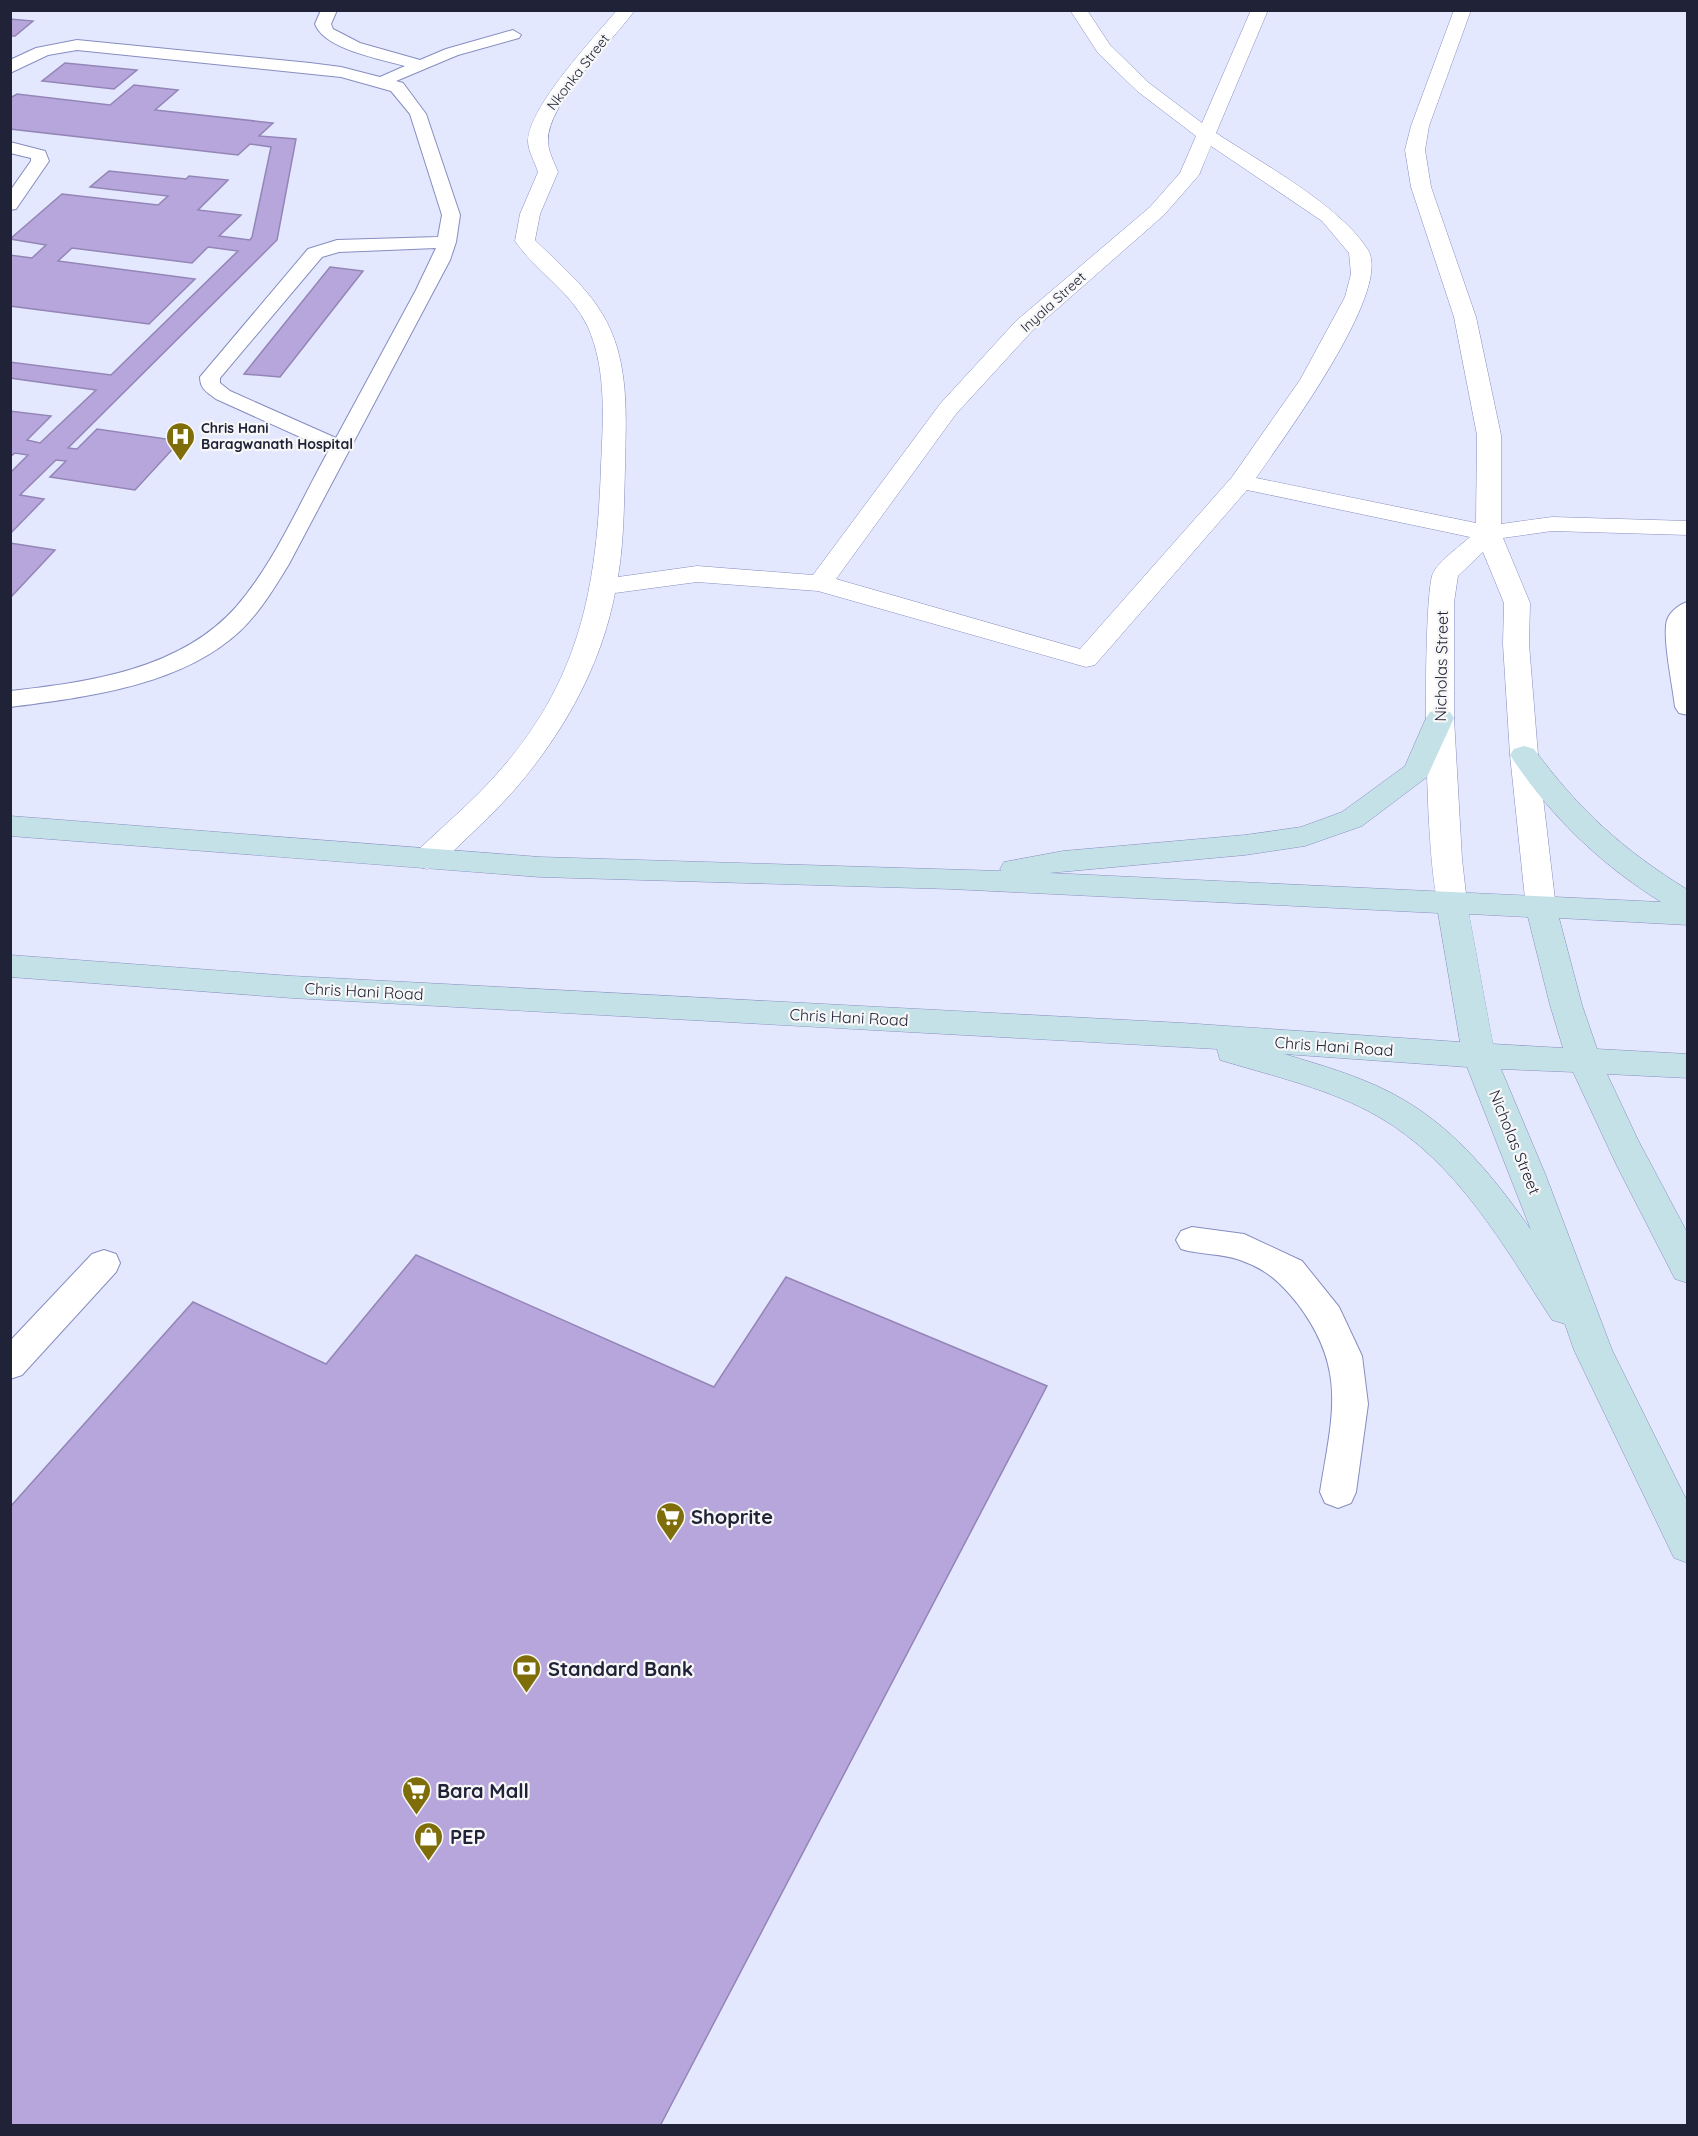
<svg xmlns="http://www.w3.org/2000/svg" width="1698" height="2136" font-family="Quicksand,sans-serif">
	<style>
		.building { fill: #b6a6db; stroke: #9485b7; stroke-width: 1.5 }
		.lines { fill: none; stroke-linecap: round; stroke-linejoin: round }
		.lane-casing { stroke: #868dc0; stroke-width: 2 }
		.street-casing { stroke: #868dc0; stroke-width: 1 }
		.secondary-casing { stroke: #868dc0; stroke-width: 1 }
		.lane { fill: #fff; fill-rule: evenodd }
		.street { fill: #fff; fill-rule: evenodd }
		.secondary { fill: #c4e1e8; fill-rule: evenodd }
		.labels { text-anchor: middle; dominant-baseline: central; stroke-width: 4.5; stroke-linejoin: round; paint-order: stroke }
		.far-street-label { font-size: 14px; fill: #202337; stroke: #f7f7f7 }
		.far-poi-label { font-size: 14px; font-weight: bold; fill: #202337; stroke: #f7f7f7; text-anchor: start }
		.street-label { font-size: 16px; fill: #202337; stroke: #f7f7f7 }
		.near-poi-label { font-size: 20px; font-weight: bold; fill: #202337; stroke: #f7f7f7; text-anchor: start }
	</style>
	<rect width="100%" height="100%" fill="#e4e8ff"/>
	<g class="building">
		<path d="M 10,19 L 33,21 L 15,36 L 10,36 Z"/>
		<path d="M 65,63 L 137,70 L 114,89 L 42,81 Z"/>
		<path d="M 134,85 L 178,90 L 155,110 L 273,123 L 259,136 L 296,139 L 277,240 L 68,448 L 77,449 L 97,429 L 180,441 L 135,490 L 50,477 L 66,461 L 56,460 L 20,495 L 44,499 L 10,534 L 10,473 L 28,455 L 15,453 L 10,457 L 10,411 L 51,416 L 27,440 L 40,443 L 96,390 L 10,378 L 10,362 L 111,375 L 238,251 L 208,247 L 192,263 L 72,248 L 58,261 L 195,279 L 149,324 L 10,306 L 10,255 L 32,258 L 46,245 L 10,239 L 62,194 L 158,205 L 168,196 L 90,187 L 109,171 L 186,179 L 189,176 L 228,180 L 198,210 L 241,215 L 219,236 L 250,240 L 252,237 L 271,147 L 250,144 L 238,155 L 10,129 L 10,98 L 17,94 L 110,105 Z"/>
		<path d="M 330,267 L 363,271 L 280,377 L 244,374 Z"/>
		<path d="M 10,543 L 55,550 L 10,598 Z"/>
		<path d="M 416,1255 L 714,1387 L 786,1277 L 1047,1386 L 660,2126 L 10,2126 L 10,1507 L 193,1302 L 326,1364 Z"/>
	</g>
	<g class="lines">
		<defs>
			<g id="lane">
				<path d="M 321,10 L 337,10 L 331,24 L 333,29 L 360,43 L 420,60 L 446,49 L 513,30 L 521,35 L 519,38 L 458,55 L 396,81 L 403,83 L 426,114 L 460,215 L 456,242 L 450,260 L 289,564 C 275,587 260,612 240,631 C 181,686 87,697 10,707 L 10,691 C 89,682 180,670 236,607 C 275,562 300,502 329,450 L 216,399 C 207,392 200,389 200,377 L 308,249 L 337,240 L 438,237 L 442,215 L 410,114 L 391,91 L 341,77 L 77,50 L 48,55 L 10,73 L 10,60 L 36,48 L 77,40 L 310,63 L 341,67 L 380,77 L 405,66 C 380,59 324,49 315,24 ZM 436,248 L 416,290 L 336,438 L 230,391 L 220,383 L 220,378 L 322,257 L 339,252 Z"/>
				<path d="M 10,142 L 45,151 L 49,161 L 16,209 L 10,210 L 10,191 L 31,161 L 31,158 L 10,153 Z"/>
				<path d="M 1688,602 L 1688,715 L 1679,713 L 1675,707 C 1673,687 1662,637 1667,620 C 1670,612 1679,604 1688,602 Z"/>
				<path d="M 1192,1227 L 1244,1234 L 1302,1261 L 1339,1307 L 1362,1356 L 1368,1404 L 1356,1492 L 1351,1503 L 1338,1508 L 1325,1503 L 1320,1492 C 1332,1416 1348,1370 1297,1303 C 1280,1282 1266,1269 1240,1260 C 1221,1253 1200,1255 1181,1249 L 1176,1240 L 1181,1231 Z"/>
				<path d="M 104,1250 L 116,1254 L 120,1263 L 116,1272 L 22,1375 L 10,1379 L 10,1341 L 92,1254 Z"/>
			</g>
			<path id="street" d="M 617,10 L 635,10 C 613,41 547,103 548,141 C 548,151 554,162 558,172 L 540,214 L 535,240 C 559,264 586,286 603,315 C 630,361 626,415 625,467 C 624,504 624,541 618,577 L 697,566 L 813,575 L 940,404 L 1016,321 L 1150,207 L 1180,173 L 1196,136 L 1137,91 L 1098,53 L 1070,10 L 1087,10 L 1110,45 L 1149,83 L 1202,123 L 1251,10 L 1268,10 L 1216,133 C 1260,162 1341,206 1368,250 C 1393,291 1282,440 1256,478 L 1476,523 L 1477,435 L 1454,317 L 1411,187 L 1405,150 L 1411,126 L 1454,10 L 1471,10 L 1429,126 L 1425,150 L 1431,187 L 1476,317 L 1501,435 L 1501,524 L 1552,517 L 1688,521 L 1688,535 L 1552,531 L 1503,538 L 1530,603 L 1529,644 L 1538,755 L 1556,908 L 1552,915 L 1541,919 L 1530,915 L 1526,908 L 1510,755 L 1503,644 L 1504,603 L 1483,552 L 1458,576 L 1454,602 L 1454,718 L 1462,859 L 1467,903 L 1463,910 L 1452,913 L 1441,910 C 1424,883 1422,614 1432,576 C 1435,564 1460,546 1470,537 L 1247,490 L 1095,665 L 1086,667 L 818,591 L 697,582 L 615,593 C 601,666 564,732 516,788 C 492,816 464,840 438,866 L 427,869 L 416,866 L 412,859 L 416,852 C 442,827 471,803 495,776 C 580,682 597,589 601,466 C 603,419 607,371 588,327 C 571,291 536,272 515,241 L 520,214 L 538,172 C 535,162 528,151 528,141 C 529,106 594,38 617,10 ZM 1211,146 L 1322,221 L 1349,253 L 1351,274 L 1345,297 L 1300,380 L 1232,477 L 1080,649 L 836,579 L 956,414 L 1032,331 L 1164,215 L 1199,175 Z"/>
			<path id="secondary" d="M 1440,709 L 1450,712 L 1454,718 L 1427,777 L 1362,826 L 1305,846 L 1245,855 L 1049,873 L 1661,902 C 1600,864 1549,815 1510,755 L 1514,749 L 1524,746 L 1534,749 C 1579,810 1623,850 1688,890 L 1688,925 L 1559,918 L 1582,1005 L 1597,1049 L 1688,1054 L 1688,1078 L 1607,1074 L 1638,1140 L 1688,1234 L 1688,1283 L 1675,1279 L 1617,1166 L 1573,1072 L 1501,1069 L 1546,1176 L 1612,1350 L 1688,1503 L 1688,1563 L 1674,1558 L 1574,1350 L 1565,1324 L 1552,1320 C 1504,1246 1457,1162 1379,1117 C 1331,1089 1273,1076 1220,1060 L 1217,1049 L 292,998 L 10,977 L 10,955 L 292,976 L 1183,1023 L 1460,1042 L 1438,913 L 951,889 L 540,877 L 10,836 L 10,816 L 540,857 L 1001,871 L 1000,869 L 1004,862 L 1063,851 L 1245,835 L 1301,827 L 1342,812 L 1405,766 L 1426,718 L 1430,712 ZM 1469,914 L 1528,917 L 1550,1005 L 1563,1048 L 1493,1044 ZM 1284,1054 L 1467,1067 L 1531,1230 C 1496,1180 1457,1131 1404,1100 C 1367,1078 1324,1066 1284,1054 Z"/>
		</defs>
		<use href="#lane" class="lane-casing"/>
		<use href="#street" class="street-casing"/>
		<use href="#secondary" class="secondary-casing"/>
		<use href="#lane" class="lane"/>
		<use href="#street" class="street"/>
		<use href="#secondary" class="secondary"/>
	</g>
	<defs>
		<symbol id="hospital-pin" viewBox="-11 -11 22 30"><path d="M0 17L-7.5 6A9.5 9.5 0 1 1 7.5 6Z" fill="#7e6d08" stroke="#f7f7f7"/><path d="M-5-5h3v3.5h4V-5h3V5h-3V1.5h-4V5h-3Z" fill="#fff"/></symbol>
		<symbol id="supermarket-pin" viewBox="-11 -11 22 30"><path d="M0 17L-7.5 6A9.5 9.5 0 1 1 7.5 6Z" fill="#7e6d08" stroke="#f7f7f7"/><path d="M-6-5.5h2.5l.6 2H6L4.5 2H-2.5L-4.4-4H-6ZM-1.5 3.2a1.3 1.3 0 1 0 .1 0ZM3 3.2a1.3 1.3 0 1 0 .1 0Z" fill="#fff"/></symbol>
		<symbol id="bank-pin" viewBox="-11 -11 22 30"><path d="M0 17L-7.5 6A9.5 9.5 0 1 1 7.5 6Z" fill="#7e6d08" stroke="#f7f7f7"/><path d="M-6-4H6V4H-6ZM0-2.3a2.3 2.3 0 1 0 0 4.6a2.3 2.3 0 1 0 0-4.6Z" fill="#fff"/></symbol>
		<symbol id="shop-pin" viewBox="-11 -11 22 30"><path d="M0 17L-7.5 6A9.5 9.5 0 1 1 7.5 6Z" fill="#7e6d08" stroke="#f7f7f7"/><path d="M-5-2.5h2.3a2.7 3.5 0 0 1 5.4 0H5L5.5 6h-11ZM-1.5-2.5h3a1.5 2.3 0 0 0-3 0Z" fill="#fff"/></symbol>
	</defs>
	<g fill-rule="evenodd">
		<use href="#hospital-pin" x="164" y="420" width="33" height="45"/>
		<use href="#supermarket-pin" x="654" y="1500" width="33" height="45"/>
		<use href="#bank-pin" x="510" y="1652" width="33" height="45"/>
		<use href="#supermarket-pin" x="400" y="1774" width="33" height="45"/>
		<use href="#shop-pin" x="412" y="1820" width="33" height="45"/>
	</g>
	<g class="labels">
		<g class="far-street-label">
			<text transform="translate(578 72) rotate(-52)">Nkonka Street</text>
			<text transform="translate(1053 302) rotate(-42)">Inyala Street</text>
		</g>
		<g class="far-poi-label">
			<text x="201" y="428">Chris Hani<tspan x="201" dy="16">Baragwanath Hospital</tspan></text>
		</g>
		<g class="street-label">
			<text transform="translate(1441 666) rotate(-89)">Nicholas Street</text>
			<text transform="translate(364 991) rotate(3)">Chris Hani Road</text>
			<text transform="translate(849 1017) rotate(3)">Chris Hani Road</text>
			<text transform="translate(1334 1046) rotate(4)">Chris Hani Road</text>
			<text transform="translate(1515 1142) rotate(68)">Nicholas Street</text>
		</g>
		<g class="near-poi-label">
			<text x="691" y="1516">Shoprite</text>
			<text x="548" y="1668">Standard Bank</text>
			<text x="437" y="1790">Bara Mall</text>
			<text x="450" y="1836">PEP</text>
		</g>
	</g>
	<rect width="1698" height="2136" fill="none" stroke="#202337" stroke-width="24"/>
</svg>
